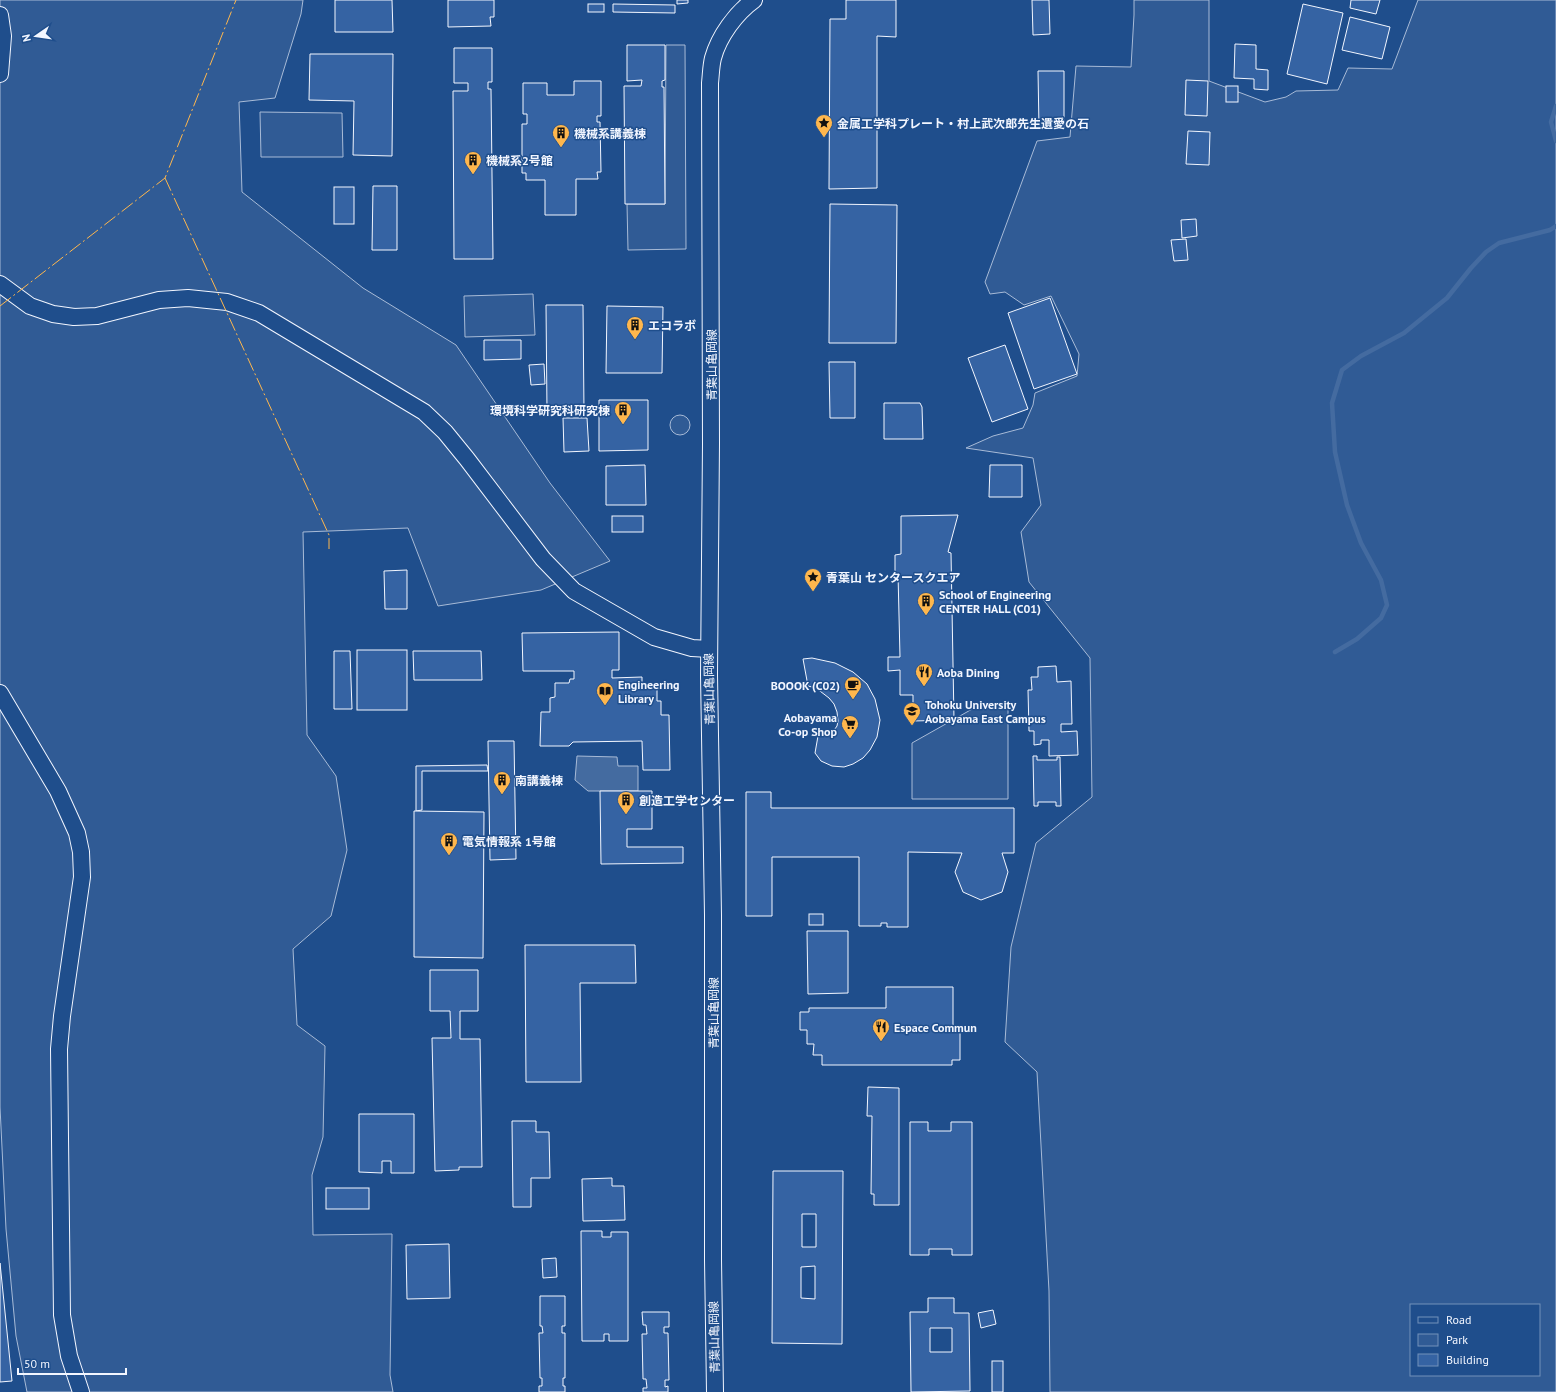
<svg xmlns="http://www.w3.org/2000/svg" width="1556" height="1392" font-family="'PT Sans','Noto Sans JP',sans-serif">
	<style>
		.green { fill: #305b95; stroke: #a8bbd7; fill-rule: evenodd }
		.water { fill: #446ba0; stroke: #a8bbd7 }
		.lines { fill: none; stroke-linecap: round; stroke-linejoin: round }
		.stream { stroke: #446ba0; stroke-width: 4.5 }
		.building { fill: #3563a3; stroke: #f2f6ff; fill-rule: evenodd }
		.minor-casing { stroke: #f2f6ff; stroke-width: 18 }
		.minor { stroke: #1f4e8c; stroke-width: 16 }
		.power { stroke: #ffb74d; stroke-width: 1; stroke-dasharray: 14 3 2 3; stroke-linecap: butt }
		.labels { text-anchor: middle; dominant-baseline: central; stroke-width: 3; stroke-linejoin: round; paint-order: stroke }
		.poi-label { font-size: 12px; font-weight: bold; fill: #f2f6ff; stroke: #1f4e8c; text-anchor: start }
		.street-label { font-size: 12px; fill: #f2f6ff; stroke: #1f4e8c }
	</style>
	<rect width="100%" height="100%" fill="#1f4e8c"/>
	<g class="green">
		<path d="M 0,0 L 303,0 L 301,14 L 275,98 L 239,102 L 242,192 L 363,288 L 456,345 L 550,483 L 610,561 L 541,590 L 438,606 L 408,528 L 303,532 L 307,735 L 336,776 L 347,850 L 331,916 L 293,949 L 297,1025 L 325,1046 L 323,1137 L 312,1175 L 313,1235 L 392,1234 L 390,1375 L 393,1392 L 27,1392 L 16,1336 L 6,1229 L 0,1107 Z"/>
		<path d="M 1134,0 L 1209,0 L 1209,81 L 1265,102 L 1286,97 L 1296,91 L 1338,90 L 1348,68 L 1392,69 L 1418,0 L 1556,0 L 1556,1392 L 1050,1392 L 1049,1291 L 1037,1072 L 1005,1042 L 1011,947 L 1036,843 L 1092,797 L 1090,658 L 1029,582 L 1021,532 L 1041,505 L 1033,458 L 966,448 L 993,436 L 1023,428 L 1033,405 L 1035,393 L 1077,376 L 1079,354 L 1051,296 L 1024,305 L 1005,292 L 990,294 L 985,282 L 1037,141 L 1070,137 L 1076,66 L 1131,67 L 1134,15 ZM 1411,1305 L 1539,1305 L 1539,1375 L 1411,1375 Z"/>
		<path d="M 666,45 L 685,45 L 686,249 L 628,250 L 627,204 L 665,204 Z"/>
		<path d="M 260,112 L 342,113 L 343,157 L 261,157 Z"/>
		<path d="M 533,294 L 535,335 L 465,337 L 464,296 Z"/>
		<circle cx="680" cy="425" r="10"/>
		<path d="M 974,708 L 1008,708 L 1008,799 L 912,799 L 912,743 Z"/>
	</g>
	<path class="water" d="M 577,756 L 617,757 L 618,766 L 638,766 L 638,791 L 588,791 L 575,780 Z"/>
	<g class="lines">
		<g class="stream">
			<path d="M 1556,106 L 1551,122 L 1556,141"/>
			<path d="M 1335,652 L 1357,639 L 1381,618 L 1387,605 L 1381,580 L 1361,543 L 1347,505 L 1335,452 L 1332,403 L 1342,370 L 1361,356 L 1404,333 L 1447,298 L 1471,268 L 1486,252 L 1499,243 L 1550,230 L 1556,226"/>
		</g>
	</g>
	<g class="building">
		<path d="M 335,0 L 392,0 L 393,32 L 335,32 Z"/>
		<path d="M 448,0 L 494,0 L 494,17 L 490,17 L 491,26 L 448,27 Z"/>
		<path d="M 677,0 L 688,0 L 688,3 L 677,4 Z"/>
		<path d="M 846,0 L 896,0 L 896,37 L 877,36 L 877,188 L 829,189 L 830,19 L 846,19 Z"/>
		<path d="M 1032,0 L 1049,0 L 1050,34 L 1033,35 Z"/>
		<path d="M 1351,0 L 1380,0 L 1376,14 L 1350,8 Z"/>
		<rect x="588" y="4" width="16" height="8"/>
		<path d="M 613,4 L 675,5 L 675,13 L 613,12 Z"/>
		<path d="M 1303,4 L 1343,13 L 1327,84 L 1287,74 Z"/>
		<path d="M 1350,17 L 1390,27 L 1382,59 L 1342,50 Z"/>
		<path d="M 1235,44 L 1256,45 L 1256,69 L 1268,70 L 1268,90 L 1254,89 L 1254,79 L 1234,78 Z"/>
		<path d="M 627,45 L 665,45 L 665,80 L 662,81 L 662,87 L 664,87 L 665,204 L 625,204 L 624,86 L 641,86 L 642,80 L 627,81 Z"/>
		<path d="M 454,48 L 492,48 L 492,82 L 488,82 L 488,89 L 491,89 L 493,259 L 454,259 L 453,91 L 468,91 L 468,83 L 454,83 Z"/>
		<path d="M 310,54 L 393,54 L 392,156 L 353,155 L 354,101 L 309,100 Z"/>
		<path d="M 1038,71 L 1064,71 L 1064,127 L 1039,128 Z"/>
		<path d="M 1186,80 L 1208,81 L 1207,116 L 1185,115 Z"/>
		<path d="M 574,81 L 601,81 L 601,116 L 597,116 L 597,122 L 600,122 L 601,172 L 597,172 L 598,179 L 576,179 L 576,215 L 545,215 L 545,180 L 526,180 L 526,173 L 522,173 L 522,124 L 527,124 L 527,114 L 523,114 L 523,83 L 547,83 L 547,95 L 574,95 Z"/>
		<rect x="1226" y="86" width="12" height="16"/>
		<path d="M 1188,131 L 1210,132 L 1209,165 L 1186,164 Z"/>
		<path d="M 373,186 L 397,186 L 397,250 L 372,250 Z"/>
		<rect x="334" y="187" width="20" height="37"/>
		<path d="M 830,204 L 897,205 L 896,343 L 829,343 Z"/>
		<path d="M 1196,219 L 1197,236 L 1182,238 L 1181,220 Z"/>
		<path d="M 1186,239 L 1188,260 L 1174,261 L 1171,240 Z"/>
		<path d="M 1050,298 L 1077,374 L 1034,389 L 1008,313 Z"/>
		<path d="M 546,305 L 583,305 L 584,412 L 547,412 Z"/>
		<path d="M 607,306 L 663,307 L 662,373 L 606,373 Z"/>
		<path d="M 484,340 L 521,340 L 521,359 L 484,360 Z"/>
		<path d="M 1005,345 L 1028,409 L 992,422 L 968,358 Z"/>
		<path d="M 829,362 L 855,362 L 855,418 L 830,418 Z"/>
		<path d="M 544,364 L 545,384 L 531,385 L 529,365 Z"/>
		<path d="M 599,400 L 648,400 L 648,450 L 599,451 Z"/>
		<path d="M 884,403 L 920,403 L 922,407 L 923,439 L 884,439 Z"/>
		<path d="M 563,418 L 587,418 L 589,451 L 564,452 Z"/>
		<path d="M 645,465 L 646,505 L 606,505 L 606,466 Z"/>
		<path d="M 990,465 L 1022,465 L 1022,497 L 989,497 Z"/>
		<path d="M 958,515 L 948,552 L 951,553 L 954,720 L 913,721 L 913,695 L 900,695 L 900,670 L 888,671 L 888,657 L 900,657 L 898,574 L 895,574 L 895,555 L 901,554 L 901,516 Z"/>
		<rect x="612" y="516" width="31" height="16"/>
		<path d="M 407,570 L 407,609 L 385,609 L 384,571 Z"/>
		<path d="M 619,632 L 619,670 L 612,670 L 612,678 L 642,677 L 642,686 L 657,685 L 657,701 L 661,701 L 661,715 L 669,715 L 670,770 L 643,770 L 642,741 L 573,742 L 569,746 L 540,746 L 541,712 L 550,712 L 550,698 L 555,697 L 555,683 L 569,683 L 570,679 L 574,679 L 574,671 L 523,671 L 522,633 Z"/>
		<rect x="357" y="650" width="50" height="60"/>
		<path d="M 334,651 L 350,651 L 352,709 L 334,709 Z"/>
		<path d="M 413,651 L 481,651 L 482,680 L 414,680 Z"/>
		<path d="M 812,658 L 835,663 L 853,672 L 867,684 L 875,699 L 880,720 L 877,737 L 870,750 L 863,758 L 853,764 L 844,767 L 832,766 L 821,761 L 815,753 L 818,736 L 826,736 L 832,733 L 837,726 L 838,721 L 837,712 L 834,704 L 829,698 L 816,688 L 808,686 L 803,659 Z"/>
		<path d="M 1056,666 L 1057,682 L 1071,681 L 1072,724 L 1061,724 L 1061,732 L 1077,731 L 1078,755 L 1049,756 L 1049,740 L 1041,740 L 1041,744 L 1034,745 L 1034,731 L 1029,731 L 1028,690 L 1032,690 L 1031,677 L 1038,677 L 1038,667 Z"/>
		<path d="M 488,741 L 514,741 L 516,859 L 490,860 Z"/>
		<path d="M 1033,756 L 1037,756 L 1037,760 L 1057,760 L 1057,757 L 1060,757 L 1061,806 L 1056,806 L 1056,802 L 1038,802 L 1038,806 L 1034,806 Z"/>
		<path d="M 487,765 L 488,771 L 422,771 L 422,810 L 416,811 L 416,766 Z"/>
		<path d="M 600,791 L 652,791 L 652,829 L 627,829 L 627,847 L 683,847 L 683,863 L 601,864 Z"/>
		<path d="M 746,792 L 771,792 L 771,808 L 1014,808 L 1014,853 L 1002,853 L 1008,872 L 1002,892 L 981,900 L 963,892 L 955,872 L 962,853 L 908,852 L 908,927 L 887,927 L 887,923 L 881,923 L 881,926 L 859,926 L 859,857 L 772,857 L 772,916 L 746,916 Z"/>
		<path d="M 414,811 L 484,812 L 483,958 L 414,957 Z"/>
		<rect x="809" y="914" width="14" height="11"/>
		<path d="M 807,931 L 848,931 L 848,993 L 808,994 Z"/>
		<path d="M 525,945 L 635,945 L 636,983 L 580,983 L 581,1082 L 526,1082 Z"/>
		<path d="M 430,970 L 478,970 L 478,1011 L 460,1011 L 460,1039 L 480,1039 L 482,1167 L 459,1167 L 459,1170 L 435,1171 L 432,1038 L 451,1038 L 450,1011 L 430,1011 Z"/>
		<path d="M 886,987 L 953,987 L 953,1027 L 960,1027 L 960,1060 L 952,1060 L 952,1065 L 822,1065 L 822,1055 L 813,1055 L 814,1044 L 807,1044 L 807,1030 L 800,1030 L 800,1012 L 809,1012 L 809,1008 L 886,1008 Z"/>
		<path d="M 868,1087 L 899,1088 L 899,1205 L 874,1205 L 874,1194 L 871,1194 L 872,1116 L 867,1116 Z"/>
		<path d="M 359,1114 L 414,1114 L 414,1173 L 391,1173 L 391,1161 L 382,1161 L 382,1173 L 359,1172 Z"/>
		<path d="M 512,1121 L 536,1121 L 536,1132 L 549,1132 L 550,1178 L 531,1178 L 531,1207 L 513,1207 Z"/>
		<path d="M 910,1122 L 928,1122 L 928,1131 L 951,1131 L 951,1122 L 972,1122 L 972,1255 L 952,1255 L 952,1249 L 929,1249 L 929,1255 L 910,1255 Z"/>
		<path d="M 773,1171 L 843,1171 L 842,1344 L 772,1343 ZM 802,1214 L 816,1214 L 816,1247 L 802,1247 ZM 815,1266 L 815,1299 L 801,1298 L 801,1267 Z"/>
		<path d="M 612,1178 L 612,1186 L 624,1186 L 625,1220 L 583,1221 L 582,1179 Z"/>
		<rect x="326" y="1188" width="43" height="21"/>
		<path d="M 581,1231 L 602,1231 L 602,1237 L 611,1237 L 611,1232 L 628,1232 L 628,1341 L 609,1341 L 609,1334 L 604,1334 L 604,1341 L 582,1341 Z"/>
		<path d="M 449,1244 L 450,1298 L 407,1299 L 406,1245 Z"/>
		<path d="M 556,1258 L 557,1277 L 543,1278 L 542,1259 Z"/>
		<path d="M 0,1263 L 12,1381 L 0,1382 Z"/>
		<path d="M 540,1296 L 565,1296 L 565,1326 L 562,1326 L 562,1333 L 565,1333 L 565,1378 L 563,1378 L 563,1386 L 565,1386 L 565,1392 L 539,1392 L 539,1386 L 542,1386 L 542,1378 L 540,1378 L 539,1333 L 543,1333 L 542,1326 L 540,1326 Z"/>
		<path d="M 928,1298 L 954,1298 L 954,1313 L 969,1313 L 970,1391 L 911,1392 L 910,1312 L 928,1312 ZM 930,1328 L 952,1328 L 952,1352 L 930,1352 Z"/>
		<path d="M 993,1310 L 996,1324 L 981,1328 L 978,1313 Z"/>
		<path d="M 642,1312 L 669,1312 L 669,1327 L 664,1327 L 664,1333 L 668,1333 L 669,1380 L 665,1380 L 665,1387 L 668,1386 L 668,1392 L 643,1392 L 643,1388 L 647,1388 L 646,1379 L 643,1379 L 642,1334 L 647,1334 L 646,1325 L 643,1325 Z"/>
		<rect x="992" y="1361" width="11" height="31"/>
	</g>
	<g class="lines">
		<defs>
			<g id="minor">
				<path d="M 0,15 L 3,36 L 0,74"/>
				<path d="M 0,284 L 30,306 L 53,314 L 74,317 L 97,316 L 159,300 L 188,298 L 227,302 L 259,313 L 424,412 L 445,432 L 467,459 L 543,559 L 574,591 L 654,637 L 692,648 L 709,649"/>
				<path d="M 0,693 L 58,791 L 77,833 L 81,852 L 82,877 L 62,1016 L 59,1049 L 62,1315 L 69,1356 L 81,1392"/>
				<path d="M 715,1392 L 713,1260 L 713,915 L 709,675 L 711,443 L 710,83 C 711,74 711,66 713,58 C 719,36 736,13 754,0"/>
			</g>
		</defs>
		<use href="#minor" class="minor-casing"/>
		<use href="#minor" class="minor"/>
		<g class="power">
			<path d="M 165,178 L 329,535 L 329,549"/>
			<path d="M 0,306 L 165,178 L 236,0"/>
		</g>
	</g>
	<defs>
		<symbol id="sight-pin" viewBox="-11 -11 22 30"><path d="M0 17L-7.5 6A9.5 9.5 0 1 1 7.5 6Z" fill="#ffb74d" stroke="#1f4e8c"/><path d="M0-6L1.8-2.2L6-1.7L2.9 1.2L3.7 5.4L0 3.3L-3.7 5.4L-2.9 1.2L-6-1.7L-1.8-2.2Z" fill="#111"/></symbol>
		<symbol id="building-pin" viewBox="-11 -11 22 30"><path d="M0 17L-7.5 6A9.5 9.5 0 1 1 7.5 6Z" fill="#ffb74d" stroke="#1f4e8c"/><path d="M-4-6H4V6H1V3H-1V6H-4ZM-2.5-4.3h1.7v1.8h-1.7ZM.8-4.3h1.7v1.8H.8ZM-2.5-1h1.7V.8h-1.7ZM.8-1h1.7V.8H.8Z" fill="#111"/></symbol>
		<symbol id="restaurant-pin" viewBox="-11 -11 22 30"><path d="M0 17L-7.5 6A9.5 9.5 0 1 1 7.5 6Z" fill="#ffb74d" stroke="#1f4e8c"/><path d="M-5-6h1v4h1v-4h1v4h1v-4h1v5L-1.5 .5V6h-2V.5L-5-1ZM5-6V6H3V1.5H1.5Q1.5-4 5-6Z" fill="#111"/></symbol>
		<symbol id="cafe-pin" viewBox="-11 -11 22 30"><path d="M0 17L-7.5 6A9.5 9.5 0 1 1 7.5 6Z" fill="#ffb74d" stroke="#1f4e8c"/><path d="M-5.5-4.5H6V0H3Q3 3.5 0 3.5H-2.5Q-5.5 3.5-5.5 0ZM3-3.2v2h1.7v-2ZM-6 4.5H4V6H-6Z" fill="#111"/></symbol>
		<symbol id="library-pin" viewBox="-11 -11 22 30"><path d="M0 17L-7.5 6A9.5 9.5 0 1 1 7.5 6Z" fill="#ffb74d" stroke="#1f4e8c"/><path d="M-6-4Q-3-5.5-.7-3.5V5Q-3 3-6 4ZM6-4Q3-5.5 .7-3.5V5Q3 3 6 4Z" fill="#111"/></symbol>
		<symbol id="university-pin" viewBox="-11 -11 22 30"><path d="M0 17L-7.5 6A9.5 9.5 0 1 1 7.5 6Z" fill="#ffb74d" stroke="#1f4e8c"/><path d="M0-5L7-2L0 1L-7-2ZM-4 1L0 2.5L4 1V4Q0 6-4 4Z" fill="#111"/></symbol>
		<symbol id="supermarket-pin" viewBox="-11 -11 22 30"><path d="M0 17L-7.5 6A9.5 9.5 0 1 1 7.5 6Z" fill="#ffb74d" stroke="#1f4e8c"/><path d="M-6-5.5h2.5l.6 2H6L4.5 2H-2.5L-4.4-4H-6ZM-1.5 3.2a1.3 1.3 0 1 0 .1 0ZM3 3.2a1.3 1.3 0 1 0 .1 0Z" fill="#111"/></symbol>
	</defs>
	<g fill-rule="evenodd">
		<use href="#sight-pin" x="814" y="113" width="20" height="27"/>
		<use href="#building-pin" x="551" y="123" width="20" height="27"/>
		<use href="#building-pin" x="463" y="150" width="20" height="27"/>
		<use href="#building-pin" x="625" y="315" width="20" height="27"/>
		<use href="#building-pin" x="613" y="400" width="20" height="27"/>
		<use href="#sight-pin" x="803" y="567" width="20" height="27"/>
		<use href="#building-pin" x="916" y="591" width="20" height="27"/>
		<use href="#restaurant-pin" x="914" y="662" width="20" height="27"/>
		<use href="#cafe-pin" x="843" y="675" width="20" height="27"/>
		<use href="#library-pin" x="595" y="681" width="20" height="27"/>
		<use href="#university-pin" x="902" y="701" width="20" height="27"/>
		<use href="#supermarket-pin" x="840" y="714" width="20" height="27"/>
		<use href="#building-pin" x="492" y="770" width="20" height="27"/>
		<use href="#building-pin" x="616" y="790" width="20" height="27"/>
		<use href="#building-pin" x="439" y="831" width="20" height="27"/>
		<use href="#restaurant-pin" x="871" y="1017" width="20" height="27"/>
	</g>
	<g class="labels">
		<g class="poi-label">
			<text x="837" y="123">金属工学科プレート・村上武次郎先生遺愛の石</text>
			<text x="574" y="133">機械系講義棟</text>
			<text x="486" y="160">機械系2号館</text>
			<text x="648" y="325">エコラボ</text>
			<text x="610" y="410" text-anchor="end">環境科学研究科研究棟</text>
			<text x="826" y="577">青葉山 センタースクエア</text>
			<text x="939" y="594">School of Engineering<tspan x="939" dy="14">CENTER HALL (C01)</tspan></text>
			<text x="937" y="672">Aoba Dining</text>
			<text x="618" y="684">Engineering<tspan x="618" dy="14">Library</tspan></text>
			<text x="840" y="685" text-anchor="end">BOOOK (C02)</text>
			<text x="925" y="704">Tohoku University<tspan x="925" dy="14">Aobayama East Campus</tspan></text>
			<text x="837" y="717" text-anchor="end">Aobayama<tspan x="837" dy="14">Co-op Shop</tspan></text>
			<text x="515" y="780">南講義棟</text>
			<text x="639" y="800">創造工学センター</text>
			<text x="462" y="841">電気情報系 1号館</text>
			<text x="894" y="1027">Espace Commun</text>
		</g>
		<g class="street-label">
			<text transform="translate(711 365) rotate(-90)">青葉山亀岡線</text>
			<text transform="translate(709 689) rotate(-91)">青葉山亀岡線</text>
			<text transform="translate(713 1013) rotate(-90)">青葉山亀岡線</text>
			<text transform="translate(714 1337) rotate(-91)">青葉山亀岡線</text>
		</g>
	</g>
	<rect x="1410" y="1304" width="130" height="72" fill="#1f4e8c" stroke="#7391ba"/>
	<rect x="1418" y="1317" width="20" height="6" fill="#1f4e8c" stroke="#7391ba"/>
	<text x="1446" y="1324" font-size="12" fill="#f2f6ff">Road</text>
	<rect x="1418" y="1334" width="20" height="12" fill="#305b95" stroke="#7391ba"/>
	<text x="1446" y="1344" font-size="12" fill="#f2f6ff">Park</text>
	<rect x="1418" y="1354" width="20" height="12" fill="#3563a3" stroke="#7391ba"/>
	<text x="1446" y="1364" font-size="12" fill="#f2f6ff">Building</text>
	<g transform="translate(36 36) rotate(257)" stroke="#1f4e8c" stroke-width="3" paint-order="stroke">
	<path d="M0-3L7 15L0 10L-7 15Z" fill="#f2f6ff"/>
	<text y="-6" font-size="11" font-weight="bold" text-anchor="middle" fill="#f2f6ff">N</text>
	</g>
	<path d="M18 1368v6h108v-6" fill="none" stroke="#f2f6ff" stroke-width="2"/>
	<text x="24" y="1368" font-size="12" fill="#f2f6ff" stroke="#1f4e8c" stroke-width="3" paint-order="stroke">50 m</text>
</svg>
